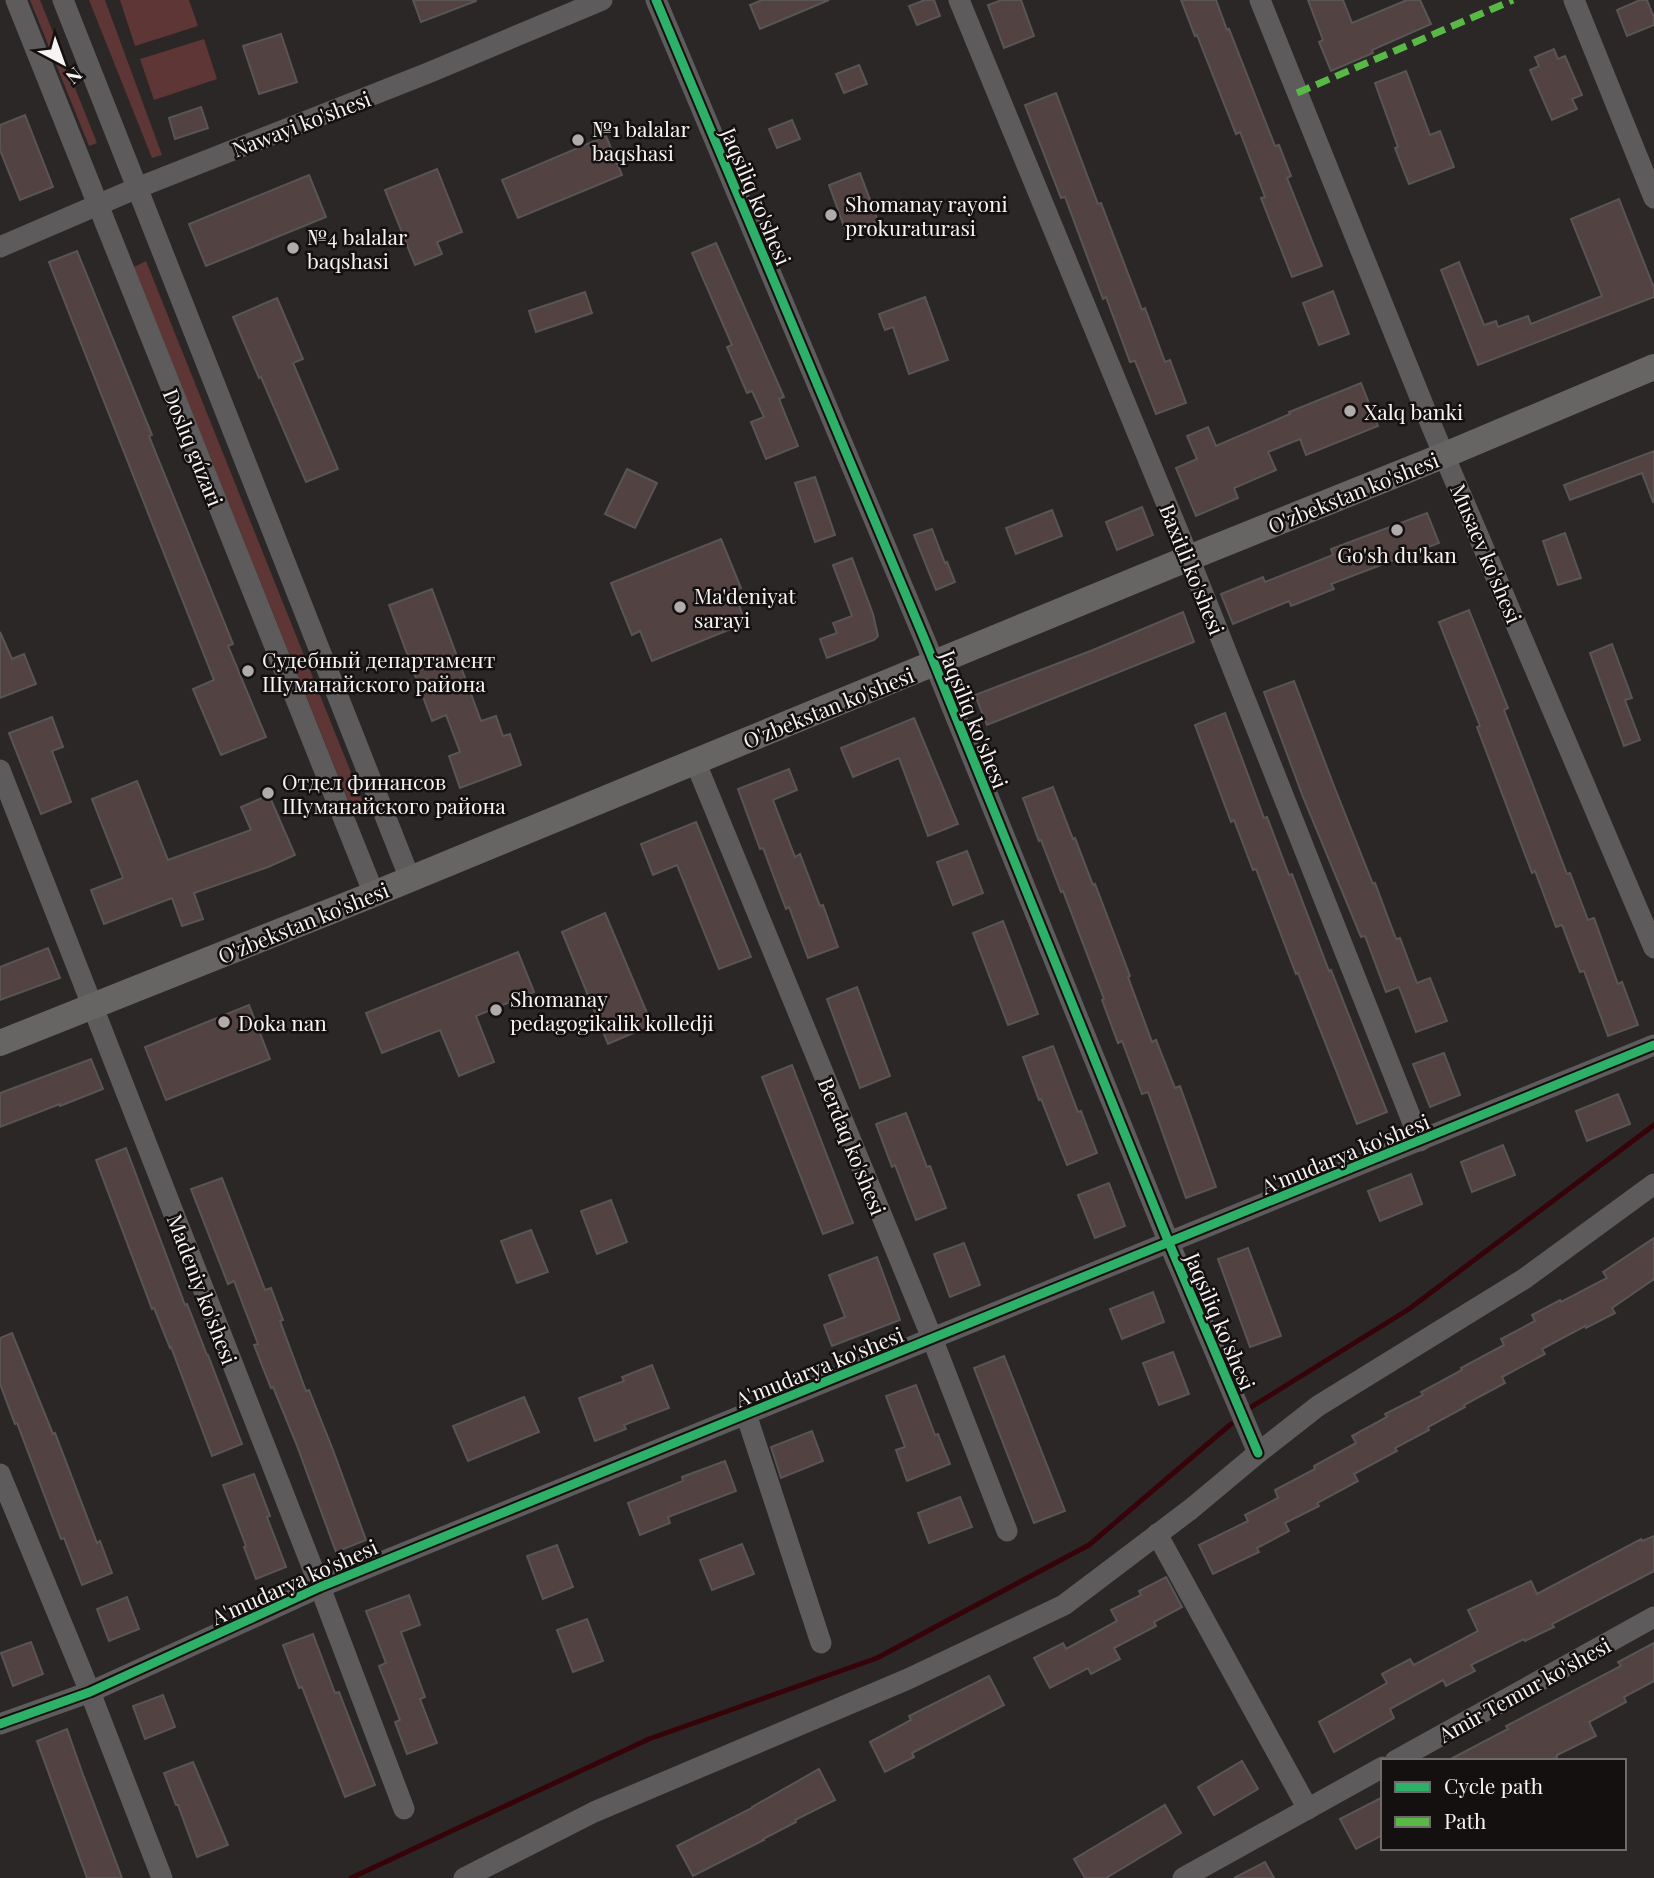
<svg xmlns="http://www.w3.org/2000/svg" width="1654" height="1878" font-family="'Playfair Display',serif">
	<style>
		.green { fill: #5e3635 }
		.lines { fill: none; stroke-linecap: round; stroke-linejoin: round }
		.stream { stroke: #360408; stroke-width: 5 }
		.building { fill: #534242; stroke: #595555; stroke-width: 2 }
		.minor { stroke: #5d5b5b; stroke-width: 21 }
		.major { stroke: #676464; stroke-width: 26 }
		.quiet { stroke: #58b947; stroke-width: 7; stroke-dasharray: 14 7; stroke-linecap: butt }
		.cycleway-casing { stroke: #13100f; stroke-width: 13 }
		.cycleway { stroke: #2db169; stroke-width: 9 }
		.poi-dot { fill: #b0acac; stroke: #13100f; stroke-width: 2.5 }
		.labels { text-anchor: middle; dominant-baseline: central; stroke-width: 5; stroke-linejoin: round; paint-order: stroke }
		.street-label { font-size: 21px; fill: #f8f3f3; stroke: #13100f }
		.poi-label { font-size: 21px; fill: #f8f3f3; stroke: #13100f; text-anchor: start }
	</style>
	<rect width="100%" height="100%" fill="#2b2727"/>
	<g class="green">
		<path d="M 30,0 L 40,0 L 97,143 L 89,146 Z"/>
		<path d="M 89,0 L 105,0 L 162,155 L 152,158 Z"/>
		<path d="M 120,0 L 189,0 L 198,26 L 135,46 Z"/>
		<path d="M 204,39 L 217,79 L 154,100 L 140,59 Z"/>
		<path d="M 146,261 L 366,810 L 354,815 L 134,267 Z"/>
	</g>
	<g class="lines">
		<g class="stream">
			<path d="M 1248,1409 L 1409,1309 L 1654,1125"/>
			<path d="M 351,1878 L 649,1739 L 877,1658 L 1089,1545 L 1231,1424"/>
		</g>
	</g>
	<g class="building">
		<path d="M 413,0 L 476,0 L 476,1 L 421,22 Z"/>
		<path d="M 762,0 L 829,0 L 760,29 L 750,5 Z"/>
		<path d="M 925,0 L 934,0 L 940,16 L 917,25 L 909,6 Z"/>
		<path d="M 1002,0 L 1021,0 L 1034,36 L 1004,48 L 988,5 Z"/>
		<path d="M 1181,0 L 1216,0 L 1227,30 L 1229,29 L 1275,146 L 1279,145 L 1291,176 L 1287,178 L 1322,266 L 1292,277 L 1261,198 L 1265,197 L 1240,132 L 1236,134 L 1197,35 L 1195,36 Z"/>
		<path d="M 1308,0 L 1343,0 L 1352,23 L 1407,0 L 1420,0 L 1431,24 L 1372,50 L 1373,53 L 1331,71 L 1319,42 L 1323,40 Z"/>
		<path d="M 1640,0 L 1647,0 L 1654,18 L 1654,25 L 1627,36 L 1617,10 Z"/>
		<path d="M 281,34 L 297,82 L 259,94 L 243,46 Z"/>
		<path d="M 1554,49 L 1558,59 L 1565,56 L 1582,95 L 1572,99 L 1577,109 L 1552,120 L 1530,70 L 1539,66 L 1535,57 Z"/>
		<path d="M 859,65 L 867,84 L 844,93 L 836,74 Z"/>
		<path d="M 1406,71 L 1430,135 L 1440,131 L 1454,167 L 1409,184 L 1395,148 L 1398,147 L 1375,83 Z"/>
		<path d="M 1056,93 L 1098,204 L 1101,203 L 1142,310 L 1145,308 L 1165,362 L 1170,360 L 1186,403 L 1156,414 L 1135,361 L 1130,362 L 1106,297 L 1103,299 L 1065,197 L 1061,198 L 1025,105 Z"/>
		<path d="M 201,107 L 208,128 L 175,139 L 169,118 Z"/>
		<path d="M 25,115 L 53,187 L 20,200 L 0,150 L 0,125 Z"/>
		<path d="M 792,120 L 800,139 L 777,148 L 769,129 Z"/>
		<path d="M 606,136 L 622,175 L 518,218 L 502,180 Z"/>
		<path d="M 437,169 L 462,232 L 437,242 L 442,254 L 415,265 L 385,190 Z"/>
		<path d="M 860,173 L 878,221 L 846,232 L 829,185 Z"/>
		<path d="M 309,175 L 326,217 L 206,266 L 189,224 Z"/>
		<path d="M 1619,199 L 1654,288 L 1654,297 L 1478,365 L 1441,270 L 1459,262 L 1484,325 L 1496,321 L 1498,327 L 1528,316 L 1531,324 L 1602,296 L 1571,219 Z"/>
		<path d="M 716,243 L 784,397 L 779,399 L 798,446 L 766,459 L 751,422 L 764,417 L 752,391 L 747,393 L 727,347 L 732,345 L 692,253 Z"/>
		<path d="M 77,251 L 152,435 L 149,436 L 233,644 L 228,646 L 266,737 L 221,755 L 193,689 L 214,680 L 49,262 Z"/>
		<path d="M 1333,291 L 1349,334 L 1319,345 L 1303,303 Z"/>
		<path d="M 585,292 L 592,313 L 536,332 L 529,311 Z"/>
		<path d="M 925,297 L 948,360 L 909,374 L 893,327 L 885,330 L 879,314 Z"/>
		<path d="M 277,298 L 303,359 L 293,363 L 338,469 L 306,482 L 261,377 L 259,378 L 233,317 Z"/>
		<path d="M 1361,383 L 1378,426 L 1306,455 L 1300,439 L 1268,452 L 1276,470 L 1234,488 L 1238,498 L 1196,516 L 1176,468 L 1197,459 L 1187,436 L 1208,427 L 1216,446 L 1290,414 L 1289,412 Z"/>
		<path d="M 1654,451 L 1654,501 L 1653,502 L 1642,473 L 1570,500 L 1564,485 Z"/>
		<path d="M 627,469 L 657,483 L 635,528 L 605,514 Z"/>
		<path d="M 815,477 L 835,535 L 815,542 L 795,483 Z"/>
		<path d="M 1142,507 L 1153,535 L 1117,550 L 1106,522 Z"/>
		<path d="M 1052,510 L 1062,536 L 1016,554 L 1006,528 Z"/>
		<path d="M 1427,513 L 1439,543 L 1331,584 L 1334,589 L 1291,606 L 1289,601 L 1233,624 L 1221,594 L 1263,577 L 1265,582 L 1333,555 L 1331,549 Z"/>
		<path d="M 932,529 L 945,563 L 947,562 L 955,582 L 936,590 L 914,535 Z"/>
		<path d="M 1565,533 L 1581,578 L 1558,585 L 1543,541 Z"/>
		<path d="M 721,539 L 741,588 L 733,591 L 746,623 L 652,661 L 640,631 L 632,635 L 611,583 Z"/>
		<path d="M 852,558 L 873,614 L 878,636 L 874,640 L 827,658 L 820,639 L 837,633 L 833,623 L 852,616 L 833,565 Z"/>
		<path d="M 432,589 L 481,721 L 496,716 L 503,736 L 510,734 L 521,765 L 460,788 L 449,756 L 460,752 L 446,715 L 432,721 L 389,605 Z"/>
		<path d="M 1469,610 L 1508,708 L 1504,710 L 1567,874 L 1570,873 L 1588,920 L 1594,918 L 1618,984 L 1622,982 L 1638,1025 L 1608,1036 L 1584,971 L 1580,972 L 1562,925 L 1556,927 L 1535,871 L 1532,873 L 1477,727 L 1480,726 L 1439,622 Z"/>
		<path d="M 1183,612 L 1194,642 L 987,725 L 975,695 L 1093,650 Z"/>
		<path d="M 0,632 L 12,659 L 24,654 L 36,684 L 0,698 Z"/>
		<path d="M 1612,644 L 1632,698 L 1625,700 L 1640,740 L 1624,746 L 1590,653 Z"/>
		<path d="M 1294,681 L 1334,786 L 1373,884 L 1375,883 L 1396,939 L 1400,938 L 1417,983 L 1430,978 L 1447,1021 L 1416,1032 L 1399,987 L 1386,992 L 1365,936 L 1361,937 L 1303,797 L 1264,692 Z"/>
		<path d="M 1225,713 L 1264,818 L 1267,817 L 1289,875 L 1292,874 L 1329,971 L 1331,970 L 1387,1112 L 1357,1124 L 1298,973 L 1296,974 L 1256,869 L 1253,870 L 1234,820 L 1231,822 L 1195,725 Z"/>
		<path d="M 52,717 L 63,747 L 52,751 L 71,802 L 41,814 L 9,733 Z"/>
		<path d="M 914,718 L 958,824 L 928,836 L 899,758 L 853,777 L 841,748 Z"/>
		<path d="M 789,769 L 797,790 L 773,800 L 795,857 L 800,854 L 820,906 L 823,905 L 838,947 L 808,958 L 789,907 L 786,909 L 763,848 L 760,849 L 738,789 Z"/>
		<path d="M 137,781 L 168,860 L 251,830 L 241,807 L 269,795 L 295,855 L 268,867 L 194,893 L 203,919 L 182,926 L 172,898 L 104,924 L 91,890 L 123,878 L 92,799 Z"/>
		<path d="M 1053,787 L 1073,839 L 1075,838 L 1093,885 L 1095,884 L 1130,976 L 1128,977 L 1152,1042 L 1156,1040 L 1175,1088 L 1180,1086 L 1216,1187 L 1186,1198 L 1148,1092 L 1142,1094 L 1122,1041 L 1118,1043 L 1102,1000 L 1104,999 L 1063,891 L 1061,892 L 1041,840 L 1039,841 L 1023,798 Z"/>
		<path d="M 696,822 L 751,957 L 719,969 L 677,865 L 653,875 L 641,844 Z"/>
		<path d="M 967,851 L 983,893 L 953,905 L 937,862 Z"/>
		<path d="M 605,913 L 652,1025 L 608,1044 L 562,932 Z"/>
		<path d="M 1003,921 L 1038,1014 L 1008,1025 L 973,933 Z"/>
		<path d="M 48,948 L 60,978 L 0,1000 L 0,967 Z"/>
		<path d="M 518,952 L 534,992 L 476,1016 L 494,1062 L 459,1076 L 440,1030 L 382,1053 L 366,1013 Z"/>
		<path d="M 857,987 L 890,1076 L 860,1088 L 827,999 Z"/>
		<path d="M 249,1005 L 270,1059 L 166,1100 L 145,1047 Z"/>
		<path d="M 1053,1046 L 1078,1112 L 1081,1111 L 1097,1153 L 1067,1165 L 1041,1099 L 1039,1100 L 1023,1057 Z"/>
		<path d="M 1444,1053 L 1460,1095 L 1430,1107 L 1413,1064 Z"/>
		<path d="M 91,1059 L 103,1089 L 60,1106 L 60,1104 L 0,1127 L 0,1093 Z"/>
		<path d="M 792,1065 L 853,1223 L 823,1234 L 762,1077 Z"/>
		<path d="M 1618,1094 L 1630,1124 L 1587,1141 L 1576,1111 Z"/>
		<path d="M 906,1113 L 927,1167 L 930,1166 L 946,1208 L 916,1220 L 895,1165 L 892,1167 L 876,1124 Z"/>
		<path d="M 1503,1145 L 1515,1175 L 1472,1192 L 1461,1162 Z"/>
		<path d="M 126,1148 L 185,1305 L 187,1304 L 207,1355 L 208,1355 L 242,1444 L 212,1456 L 171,1347 L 170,1348 L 154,1308 L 152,1309 L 96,1160 Z"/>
		<path d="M 1411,1174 L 1422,1204 L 1380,1221 L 1368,1191 Z"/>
		<path d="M 222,1178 L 265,1290 L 271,1288 L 283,1320 L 280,1321 L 306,1391 L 309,1390 L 333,1450 L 366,1540 L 336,1552 L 296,1443 L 273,1387 L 271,1388 L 254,1345 L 258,1344 L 234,1281 L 228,1284 L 191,1189 Z"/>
		<path d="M 1109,1183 L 1125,1226 L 1095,1238 L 1078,1195 Z"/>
		<path d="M 611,1200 L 627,1242 L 597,1254 L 581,1211 Z"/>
		<path d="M 531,1230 L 548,1272 L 517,1283 L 501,1241 Z"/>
		<path d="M 1654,1238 L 1654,1279 L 1612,1308 L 1615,1313 L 1586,1328 L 1585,1326 L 1542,1349 L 1545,1354 L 1502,1377 L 1505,1383 L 1464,1405 L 1465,1407 L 1428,1427 L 1429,1430 L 1395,1448 L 1397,1451 L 1354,1474 L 1358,1481 L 1317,1503 L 1319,1506 L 1285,1523 L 1289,1531 L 1257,1548 L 1259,1552 L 1213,1574 L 1199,1545 L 1248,1521 L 1245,1515 L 1278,1498 L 1275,1490 L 1315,1469 L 1314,1466 L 1356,1443 L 1352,1436 L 1387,1417 L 1385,1414 L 1423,1395 L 1421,1392 L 1462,1370 L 1461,1368 L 1504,1345 L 1501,1339 L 1535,1321 L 1532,1315 L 1560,1300 L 1561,1302 L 1607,1278 L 1603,1272 Z"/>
		<path d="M 964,1243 L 980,1285 L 950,1297 L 934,1254 Z"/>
		<path d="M 1248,1248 L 1281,1336 L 1250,1347 L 1218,1259 Z"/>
		<path d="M 877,1257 L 900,1320 L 832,1346 L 824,1325 L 845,1317 L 829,1275 Z"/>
		<path d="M 1153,1292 L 1164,1322 L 1122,1339 L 1110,1309 Z"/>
		<path d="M 12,1333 L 53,1434 L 55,1433 L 97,1543 L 100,1541 L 112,1573 L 82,1585 L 64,1538 L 61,1539 L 17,1423 L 15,1424 L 0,1384 L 0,1338 Z"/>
		<path d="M 1173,1352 L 1189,1394 L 1159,1405 L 1143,1363 Z"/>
		<path d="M 1004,1356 L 1065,1511 L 1034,1523 L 974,1368 Z"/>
		<path d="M 652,1365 L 669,1408 L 624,1425 L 626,1429 L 595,1441 L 579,1398 L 624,1381 L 622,1377 Z"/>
		<path d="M 916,1385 L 935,1435 L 938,1434 L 950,1464 L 907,1481 L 896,1450 L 905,1447 L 886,1396 Z"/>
		<path d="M 524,1397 L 539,1432 L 468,1461 L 453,1426 Z"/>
		<path d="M 812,1431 L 823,1461 L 781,1478 L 771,1447 Z"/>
		<path d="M 725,1461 L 736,1491 L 668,1517 L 670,1523 L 640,1535 L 628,1503 L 683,1481 L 682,1477 Z"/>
		<path d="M 254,1474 L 270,1516 L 267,1517 L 286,1567 L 256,1579 L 244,1547 L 246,1546 L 223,1485 Z"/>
		<path d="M 960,1497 L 972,1527 L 929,1543 L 918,1513 Z"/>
		<path d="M 1654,1536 L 1654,1571 L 1552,1624 L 1554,1627 L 1525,1641 L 1524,1639 L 1471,1665 L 1475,1671 L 1446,1686 L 1443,1680 L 1390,1709 L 1394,1718 L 1334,1752 L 1319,1722 L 1387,1683 L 1382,1674 L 1410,1659 L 1414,1665 L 1478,1631 L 1468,1610 L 1531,1581 L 1537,1594 L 1641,1539 L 1642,1541 Z"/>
		<path d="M 742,1544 L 754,1574 L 712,1590 L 700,1560 Z"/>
		<path d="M 557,1545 L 573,1587 L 543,1599 L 527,1556 Z"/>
		<path d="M 1166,1577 L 1182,1607 L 1154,1622 L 1156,1626 L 1114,1648 L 1120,1659 L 1091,1674 L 1088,1668 L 1050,1688 L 1034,1658 L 1063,1643 L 1066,1649 L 1117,1621 L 1111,1610 L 1141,1595 L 1139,1591 Z"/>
		<path d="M 409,1595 L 420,1625 L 401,1632 L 425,1697 L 420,1699 L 437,1743 L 407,1754 L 395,1722 L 400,1720 L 379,1666 L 386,1663 L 366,1611 Z"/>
		<path d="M 127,1597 L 139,1629 L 109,1641 L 97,1609 Z"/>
		<path d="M 587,1619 L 603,1661 L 573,1672 L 557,1630 Z"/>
		<path d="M 313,1634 L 335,1693 L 339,1692 L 375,1785 L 345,1797 L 302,1687 L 299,1688 L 283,1645 Z"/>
		<path d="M 31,1642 L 43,1674 L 13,1686 L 1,1653 Z"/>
		<path d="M 1654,1643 L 1654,1681 L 1624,1697 L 1626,1702 L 1589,1722 L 1596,1736 L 1557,1755 L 1557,1757 L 1549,1761 L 1447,1761 L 1508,1729 L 1506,1726 L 1621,1666 L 1618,1662 Z"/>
		<path d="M 989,1676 L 1004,1705 L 912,1753 L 914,1757 L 885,1772 L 870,1742 L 911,1720 L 909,1716 Z"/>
		<path d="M 163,1695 L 175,1727 L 145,1739 L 133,1706 Z"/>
		<path d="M 67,1729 L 82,1772 L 122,1878 L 87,1878 L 57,1796 L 37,1741 Z"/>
		<path d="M 1242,1761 L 1258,1789 L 1214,1815 L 1198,1787 Z"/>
		<path d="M 193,1762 L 228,1845 L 197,1857 L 178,1805 L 176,1805 L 164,1773 Z"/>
		<path d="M 819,1769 L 835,1800 L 795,1820 L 796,1822 L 763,1839 L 764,1840 L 693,1876 L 677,1846 L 752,1808 L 752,1807 Z"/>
		<path d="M 1383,1797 L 1383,1835 L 1356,1849 L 1340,1819 Z"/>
		<path d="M 1165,1805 L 1181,1833 L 1106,1878 L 1085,1878 L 1074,1859 Z"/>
		<path d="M 1265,1862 L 1274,1878 L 1234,1878 Z"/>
	</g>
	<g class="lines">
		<g class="minor">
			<path d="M 16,0 L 374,894"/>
			<path d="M 63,0 L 410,879"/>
			<path d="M 656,0 L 924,638 L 1169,1243 L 1258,1453"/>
			<path d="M 959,0 L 1189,558 L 1420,1141"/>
			<path d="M 1260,0 L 1432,427 L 1654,948"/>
			<path d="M 1574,0 L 1654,198"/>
			<path d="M 0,247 L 137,188 L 428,73 L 602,0"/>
			<path d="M 695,761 L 932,1338 L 1007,1531"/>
			<path d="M 0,770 L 320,1587 L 404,1809"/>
			<path d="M 746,1414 L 821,1643"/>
			<path d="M 0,1474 L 90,1692 L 162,1878"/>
			<path d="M 1157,1534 L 1308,1809"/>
			<path d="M 0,1724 L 90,1692 L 320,1587 L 1654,1045"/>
			<path d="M 1395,1761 L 1654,1617"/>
			<path d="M 464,1878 L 594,1812 L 908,1679 L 1064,1605 L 1191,1509 L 1258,1453 L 1318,1406 L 1524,1279 L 1654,1184"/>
			<path d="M 1183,1878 L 1383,1767"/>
		</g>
		<path class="major" d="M 0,1043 L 374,894 L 1189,558 L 1445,455 L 1654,367"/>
		<path class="quiet" d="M 1297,93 L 1513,0"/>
		<defs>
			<g id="cycleway">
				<path d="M 656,0 L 924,638 L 1169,1243 L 1258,1453"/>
				<path d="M 0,1724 L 90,1692 L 320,1587 L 1654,1045"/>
			</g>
		</defs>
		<use href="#cycleway" class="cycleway-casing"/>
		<use href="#cycleway" class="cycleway"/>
	</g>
	<g class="poi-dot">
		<circle cx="578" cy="140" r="7"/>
		<circle cx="831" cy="215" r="7"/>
		<circle cx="293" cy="248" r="7"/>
		<circle cx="1350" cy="411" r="7"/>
		<circle cx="1397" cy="530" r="7"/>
		<circle cx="680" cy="607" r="7"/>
		<circle cx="248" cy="671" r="7"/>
		<circle cx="268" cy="793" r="7"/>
		<circle cx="496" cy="1010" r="7"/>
		<circle cx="224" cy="1022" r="7"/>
	</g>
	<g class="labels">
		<g class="street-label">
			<text transform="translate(301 123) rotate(-21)">Nawayi ko'shesi</text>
			<text transform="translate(757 196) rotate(67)">Jaqsiliq ko'shesi</text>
			<text transform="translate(194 447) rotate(68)">Doslıq gúzari</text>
			<text transform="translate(1353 492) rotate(-22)">O'zbekstan ko'shesi</text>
			<text transform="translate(1487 553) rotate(67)">Musaev ko'shesi</text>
			<text transform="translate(1193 569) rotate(68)">Baxitli ko'shesi</text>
			<text transform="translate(828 707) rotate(-22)">O'zbekstan ko'shesi</text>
			<text transform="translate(975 719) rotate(68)">Jaqsiliq ko'shesi</text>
			<text transform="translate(303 922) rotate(-22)">O'zbekstan ko'shesi</text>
			<text transform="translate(853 1146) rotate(68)">Berdaq ko'shesi</text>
			<text transform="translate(1345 1153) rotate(-22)">A'mudarya ko'shesi</text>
			<text transform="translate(203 1289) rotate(69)">Madeniy ko'shesi</text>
			<text transform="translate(1221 1321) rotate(67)">Jaqsiliq ko'shesi</text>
			<text transform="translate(819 1366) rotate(-22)">A'mudarya ko'shesi</text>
			<text transform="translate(294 1581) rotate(-24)">A'mudarya ko'shesi</text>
			<text transform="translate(1524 1689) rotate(-29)">Amir Temur ko'shesi</text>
		</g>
		<g class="poi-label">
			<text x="592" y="128">№1 balalar<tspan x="592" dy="24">baqshasi</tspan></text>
			<text x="845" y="203">Shomanay rayoni<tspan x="845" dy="24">prokuraturasi</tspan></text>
			<text x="307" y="236">№4 balalar<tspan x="307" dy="24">baqshasi</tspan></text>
			<text x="1364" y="411">Xalq banki</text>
			<text x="1397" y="554" text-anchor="middle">Go'sh du'kan</text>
			<text x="694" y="595">Ma'deniyat<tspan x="694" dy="24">sarayi</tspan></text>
			<text x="262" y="659">Судебный департамент<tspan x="262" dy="24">Шуманайского района</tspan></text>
			<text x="282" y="781">Отдел финансов<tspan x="282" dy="24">Шуманайского района</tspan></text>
			<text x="510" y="998">Shomanay<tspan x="510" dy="24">pedagogikalik kolledji</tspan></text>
			<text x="238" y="1022">Doka nan</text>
		</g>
	</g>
	<rect x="1381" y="1759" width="245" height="91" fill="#13100f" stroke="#6f6b6a" stroke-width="2"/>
	<rect x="1395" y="1782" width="35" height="10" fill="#2db169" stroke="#6f6b6a" stroke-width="2"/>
	<text x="1444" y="1794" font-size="21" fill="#f8f3f3">Cycle path</text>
	<rect x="1395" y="1817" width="35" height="10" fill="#58b947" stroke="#6f6b6a" stroke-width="2"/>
	<text x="1444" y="1829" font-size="21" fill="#f8f3f3">Path</text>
	<g transform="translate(63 63) rotate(139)" stroke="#13100f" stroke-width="5" paint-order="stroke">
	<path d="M0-5L12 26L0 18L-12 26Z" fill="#f8f3f3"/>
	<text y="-10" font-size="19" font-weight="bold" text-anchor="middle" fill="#f8f3f3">N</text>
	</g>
</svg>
